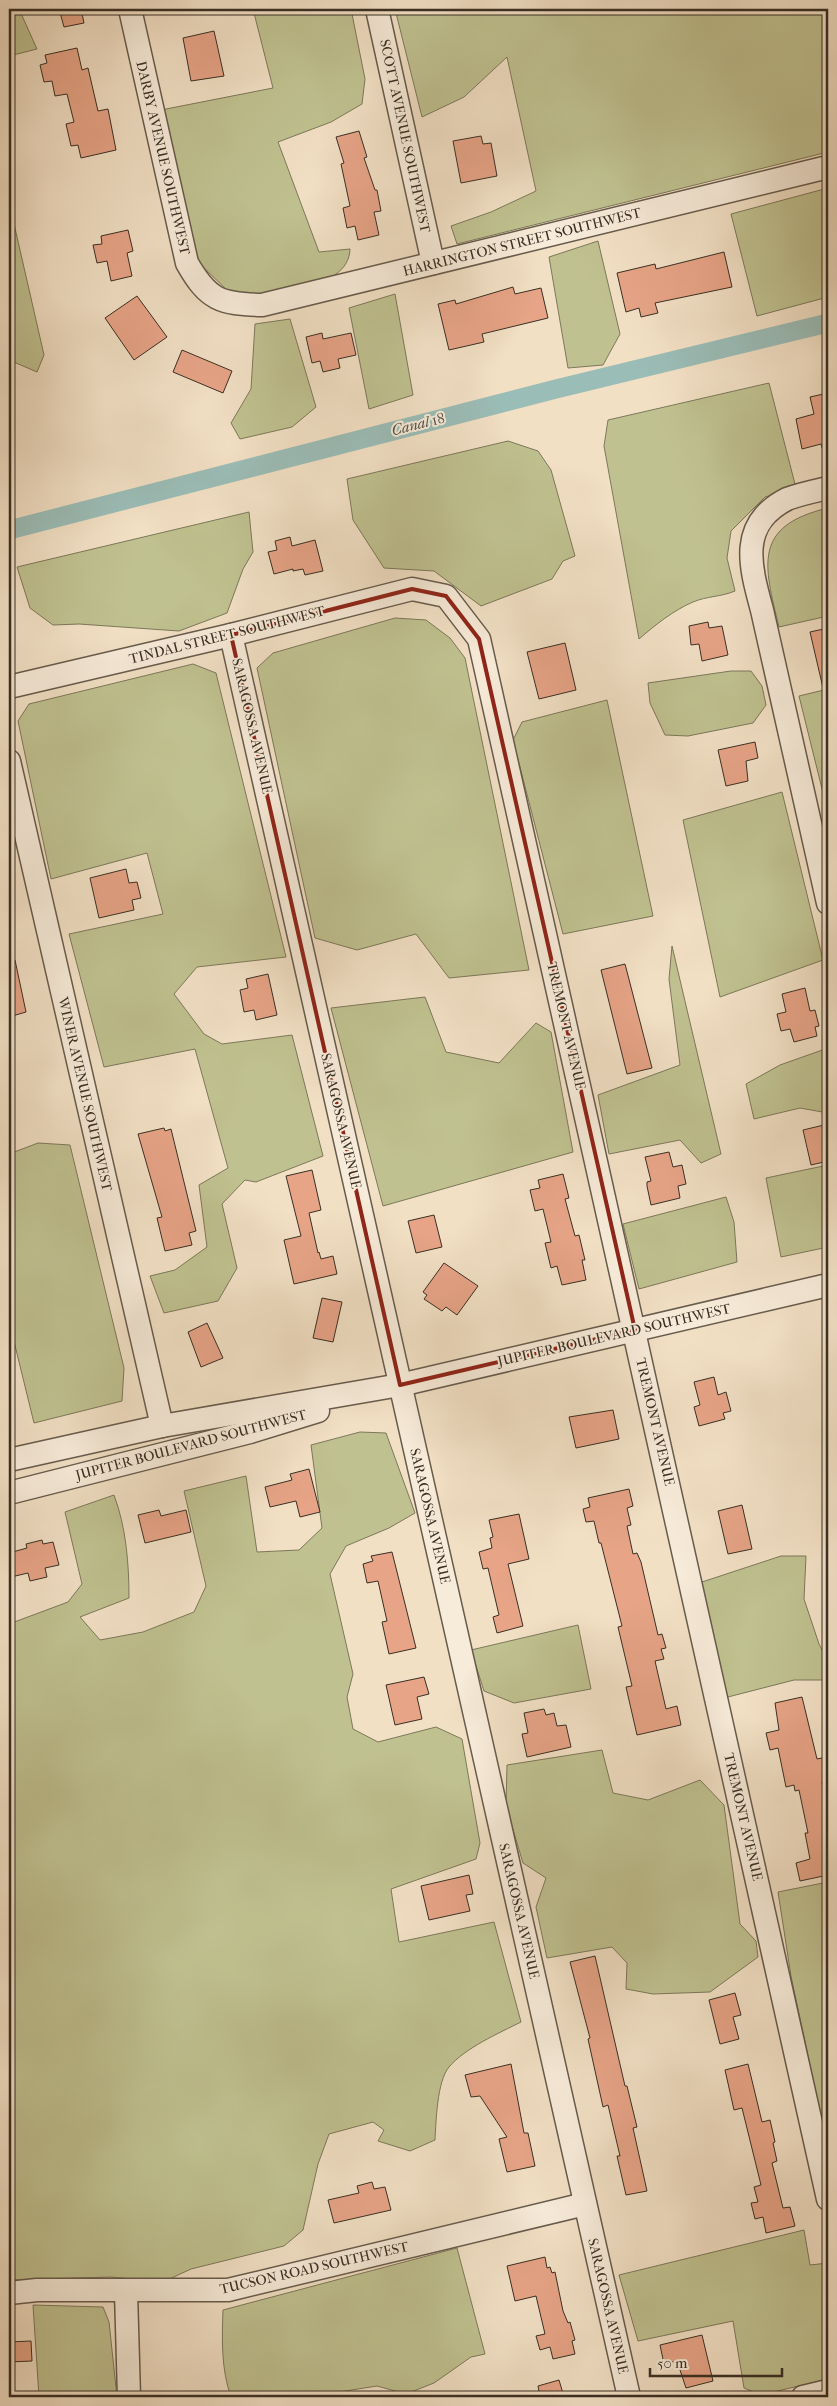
<svg xmlns="http://www.w3.org/2000/svg" width="837" height="2406" font-family="'IM FELL French Canon',serif">
	<style>
		.green { fill: #c0c190; stroke: #7c785a }
		.lines { fill: none; stroke-linecap: round; stroke-linejoin: round }
		.canal { stroke: #9bbdb7; stroke-width: 19 }
		.building { fill: #e7a487; stroke: #392f24 }
		.minor-casing { stroke: #675b4c; stroke-width: 25 }
		.minor { stroke: #f7ebd9; stroke-width: 22 }
		.marked { fill: none; stroke: #8f2418; stroke-width: 4; stroke-linejoin: round }
		.labels { text-anchor: middle; dominant-baseline: central; stroke-width: 4; stroke-linejoin: round; paint-order: stroke }
		.street-label { font-size: 14px; fill: #392f24; stroke: #f7ebd9 }
		.water-label { font-size: 15px; font-style: italic; fill: #525249; stroke: #f7ebd9 }
	</style>
	<rect width="100%" height="100%" fill="#f2e0c5"/>
	<filter id="stains"><feTurbulence type="fractalNoise" baseFrequency=".004" numOctaves="4"/><feColorMatrix values="0 0 0 0 .2 0 0 0 0 .09 0 0 0 0 .02 0 0 0 .5 -.17"/></filter>
	<radialGradient id="worn" r=".72"><stop offset=".6" stop-color="#630" stop-opacity="0"/><stop offset="1" stop-color="#630" stop-opacity=".3"/></radialGradient>
	<g class="green">
		<path d="M 9,9 L 19,9 L 37,49 L 9,56 Z"/>
		<path d="M 253,9 L 351,9 L 365,79 L 362,104 L 331,122 L 278,142 L 319,252 L 350,249 C 349,293 263,293 232,295 L 199,263 L 161,110 L 273,88 Z"/>
		<path d="M 395,9 L 828,9 L 828,152 L 457,244 L 451,226 L 491,212 L 536,191 L 507,57 L 464,97 L 422,117 Z"/>
		<path d="M 828,188 L 828,297 L 757,316 L 731,214 Z"/>
		<path d="M 9,202 L 44,355 L 37,372 L 9,360 Z"/>
		<path d="M 598,241 L 620,334 L 603,365 L 568,368 L 549,257 Z"/>
		<path d="M 395,294 L 413,395 L 369,409 L 349,308 Z"/>
		<path d="M 290,319 L 316,407 L 292,427 L 240,439 L 231,423 L 251,389 L 255,324 Z"/>
		<path d="M 769,383 L 796,488 L 765,497 L 731,531 L 727,558 L 735,591 C 721,597 707,596 693,602 C 674,610 655,625 639,639 L 604,446 L 608,420 Z"/>
		<path d="M 508,441 L 538,451 L 551,470 L 575,556 L 563,561 L 552,579 L 481,606 L 434,571 L 384,568 L 353,520 L 347,479 Z"/>
		<path d="M 828,508 L 828,616 L 779,627 C 764,565 752,526 828,508 Z"/>
		<path d="M 249,512 L 253,552 L 243,569 L 227,613 L 179,631 L 79,624 L 53,625 L 30,608 L 17,567 Z"/>
		<path d="M 395,618 L 426,620 L 450,638 L 465,658 L 529,970 L 449,978 L 416,934 L 357,950 L 315,938 L 257,668 L 273,653 Z"/>
		<path d="M 193,664 L 216,673 L 286,957 L 197,967 L 174,994 L 204,1034 L 222,1044 L 292,1035 L 323,1156 L 256,1182 L 245,1180 L 222,1204 L 237,1268 L 218,1301 L 164,1313 L 150,1276 L 175,1270 L 207,1247 L 199,1185 L 228,1168 L 195,1049 L 104,1067 L 69,934 L 163,914 L 147,853 L 51,879 L 18,721 L 29,704 Z"/>
		<path d="M 731,671 L 751,671 L 762,686 L 766,705 L 753,723 L 688,736 L 665,735 L 650,703 L 648,683 Z"/>
		<path d="M 828,689 L 828,813 L 799,696 Z"/>
		<path d="M 607,700 L 653,916 L 563,934 L 513,740 L 522,722 Z"/>
		<path d="M 782,792 L 823,960 L 720,997 L 683,820 Z"/>
		<path d="M 672,946 L 721,1154 L 701,1163 L 680,1140 L 609,1154 L 598,1095 L 680,1065 L 669,979 Z"/>
		<path d="M 425,997 L 446,1052 L 499,1063 L 536,1023 L 551,1032 L 573,1152 L 383,1206 L 331,1008 Z"/>
		<path d="M 828,1048 L 828,1113 L 800,1108 L 754,1119 L 746,1084 L 780,1065 Z"/>
		<path d="M 38,1143 L 70,1145 L 124,1368 L 122,1401 L 34,1423 L 9,1321 L 9,1154 Z"/>
		<path d="M 828,1165 L 828,1247 L 781,1257 L 766,1178 Z"/>
		<path d="M 726,1197 L 734,1222 L 737,1262 L 639,1289 L 623,1224 Z"/>
		<path d="M 360,1432 L 386,1433 L 415,1513 L 389,1528 L 346,1546 L 330,1574 L 353,1674 L 347,1697 L 353,1729 L 378,1742 L 436,1727 L 462,1739 L 480,1843 L 476,1859 L 391,1889 L 399,1942 L 494,1922 L 521,2022 C 499,2033 465,2048 449,2067 C 437,2081 436,2122 435,2140 L 410,2151 L 378,2141 L 384,2130 L 373,2122 L 329,2134 L 318,2164 L 303,2230 L 284,2246 L 191,2269 L 163,2282 L 111,2277 L 9,2280 L 9,1624 L 68,1602 L 82,1584 L 65,1512 L 114,1495 C 126,1527 129,1563 129,1598 L 80,1617 L 100,1640 L 143,1632 L 194,1612 L 206,1586 L 184,1491 L 246,1476 L 257,1552 L 299,1550 L 322,1528 L 311,1445 Z"/>
		<path d="M 781,1556 L 806,1556 L 804,1599 L 819,1644 L 828,1661 L 828,1680 L 794,1680 L 724,1698 L 699,1583 Z"/>
		<path d="M 578,1625 L 591,1689 L 514,1703 L 484,1691 L 471,1650 Z"/>
		<path d="M 602,1750 L 613,1793 L 648,1800 L 700,1780 L 724,1805 L 740,1924 L 756,1941 L 758,1957 L 710,1992 L 653,1994 L 626,1989 L 627,1963 L 612,1947 L 547,1958 L 536,1907 L 546,1878 L 523,1863 L 506,1806 L 507,1765 Z"/>
		<path d="M 828,1882 L 828,2151 L 791,1976 L 778,1892 Z"/>
		<path d="M 804,2230 L 810,2265 L 828,2263 L 828,2379 L 761,2395 L 744,2388 L 733,2321 L 638,2341 L 619,2275 Z"/>
		<path d="M 457,2248 L 485,2354 L 471,2357 L 434,2383 L 406,2394 L 377,2386 L 307,2397 L 231,2397 C 221,2369 222,2339 223,2310 Z"/>
		<path d="M 33,2305 L 103,2307 L 109,2322 L 117,2397 L 39,2397 Z"/>
	</g>
	<g class="lines">
		<path class="canal" d="M 9,530 L 556,389 L 828,323"/>
	</g>
	<g class="building">
		<path d="M 59,9 L 81,9 L 84,23 L 64,27 Z"/>
		<path d="M 214,31 L 224,76 L 191,81 L 183,38 Z"/>
		<path d="M 77,48 L 82,70 L 88,68 L 98,111 L 108,109 L 116,150 L 81,158 L 78,145 L 71,146 L 66,124 L 74,122 L 67,94 L 55,96 L 52,81 L 44,82 L 40,65 L 47,63 L 45,55 Z"/>
		<path d="M 359,131 L 367,157 L 364,158 L 375,190 L 377,190 L 381,211 L 374,212 L 379,235 L 358,240 L 355,226 L 347,228 L 343,208 L 350,206 L 341,164 L 344,163 L 336,137 Z"/>
		<path d="M 481,136 L 483,144 L 491,143 L 497,176 L 461,183 L 453,141 Z"/>
		<path d="M 128,230 L 133,251 L 127,253 L 132,276 L 111,281 L 107,261 L 97,263 L 93,245 L 102,244 L 101,236 Z"/>
		<path d="M 724,252 L 732,287 L 655,303 L 658,313 L 641,317 L 639,308 L 626,312 L 617,273 L 655,264 L 656,269 Z"/>
		<path d="M 513,287 L 515,294 L 541,288 L 548,318 L 482,334 L 484,342 L 449,350 L 438,304 L 455,300 L 456,304 Z"/>
		<path d="M 137,296 L 167,337 L 134,360 L 105,318 Z"/>
		<path d="M 322,333 L 323,339 L 351,333 L 356,355 L 338,359 L 340,368 L 323,372 L 320,361 L 312,363 L 306,337 Z"/>
		<path d="M 182,350 L 232,371 L 223,393 L 173,372 Z"/>
		<path d="M 828,393 L 828,450 L 823,451 L 821,444 L 802,449 L 796,419 L 814,414 L 810,397 Z"/>
		<path d="M 290,537 L 292,546 L 315,540 L 323,571 L 305,575 L 303,569 L 293,571 L 293,569 L 274,574 L 268,552 L 277,550 L 275,541 Z"/>
		<path d="M 708,622 L 709,628 L 722,626 L 728,655 L 702,661 L 699,644 L 691,645 L 689,626 Z"/>
		<path d="M 828,628 L 828,687 L 823,688 L 810,632 Z"/>
		<path d="M 565,643 L 576,690 L 539,699 L 527,652 Z"/>
		<path d="M 755,742 L 758,758 L 746,761 L 748,781 L 726,786 L 718,750 Z"/>
		<path d="M 126,869 L 129,883 L 137,882 L 141,898 L 132,900 L 134,910 L 99,918 L 90,878 Z"/>
		<path d="M 15,960 L 26,1012 L 9,1017 L 9,961 Z"/>
		<path d="M 625,964 L 652,1068 L 627,1074 L 601,970 Z"/>
		<path d="M 268,974 L 277,1015 L 256,1020 L 254,1010 L 244,1012 L 240,990 L 248,988 L 246,979 Z"/>
		<path d="M 805,988 L 810,1011 L 815,1010 L 819,1026 L 815,1027 L 817,1036 L 794,1042 L 790,1029 L 781,1031 L 777,1014 L 786,1012 L 782,994 Z"/>
		<path d="M 824,1125 L 828,1143 L 828,1161 L 811,1165 L 803,1130 Z"/>
		<path d="M 164,1128 L 165,1131 L 171,1129 L 196,1231 L 189,1233 L 192,1245 L 165,1251 L 157,1218 L 162,1217 L 138,1134 Z"/>
		<path d="M 669,1152 L 673,1167 L 682,1165 L 686,1184 L 678,1186 L 680,1198 L 651,1205 L 647,1186 L 647,1182 L 651,1181 L 645,1157 Z"/>
		<path d="M 312,1170 L 321,1210 L 309,1213 L 318,1253 L 319,1252 L 321,1259 L 333,1256 L 337,1274 L 294,1284 L 284,1240 L 301,1236 L 286,1176 Z"/>
		<path d="M 563,1174 L 569,1198 L 565,1199 L 575,1236 L 579,1235 L 585,1260 L 582,1260 L 586,1280 L 562,1285 L 557,1266 L 551,1268 L 545,1243 L 551,1242 L 543,1209 L 535,1211 L 530,1190 L 540,1188 L 538,1180 Z"/>
		<path d="M 434,1215 L 442,1247 L 416,1253 L 408,1221 Z"/>
		<path d="M 444,1263 L 478,1286 L 457,1315 L 446,1307 L 442,1311 L 424,1299 L 427,1295 L 423,1292 Z"/>
		<path d="M 322,1298 L 342,1302 L 333,1342 L 313,1338 Z"/>
		<path d="M 207,1323 L 223,1358 L 201,1367 L 188,1332 Z"/>
		<path d="M 714,1377 L 718,1395 L 726,1392 L 731,1411 L 723,1413 L 725,1419 L 699,1426 L 694,1407 L 700,1405 L 694,1382 Z"/>
		<path d="M 613,1410 L 619,1439 L 576,1448 L 569,1417 Z"/>
		<path d="M 309,1469 L 320,1512 L 300,1517 L 296,1501 L 270,1507 L 265,1487 L 292,1480 L 290,1474 Z"/>
		<path d="M 629,1489 L 633,1506 L 627,1508 L 631,1525 L 627,1526 L 633,1554 L 637,1553 L 641,1562 L 658,1635 L 662,1634 L 666,1648 L 661,1649 L 664,1659 L 655,1661 L 666,1709 L 677,1706 L 681,1725 L 637,1735 L 626,1687 L 632,1686 L 618,1627 L 622,1626 L 601,1543 L 599,1543 L 594,1521 L 586,1522 L 583,1509 L 590,1507 L 588,1498 Z"/>
		<path d="M 742,1505 L 752,1549 L 728,1554 L 718,1511 Z"/>
		<path d="M 159,1510 L 161,1516 L 186,1510 L 191,1532 L 145,1543 L 138,1515 Z"/>
		<path d="M 519,1514 L 529,1559 L 508,1564 L 523,1626 L 497,1633 L 493,1617 L 499,1615 L 488,1568 L 483,1569 L 479,1552 L 492,1548 L 490,1538 L 493,1537 L 489,1520 Z"/>
		<path d="M 42,1540 L 43,1544 L 53,1542 L 59,1565 L 45,1568 L 47,1577 L 30,1581 L 28,1573 L 11,1577 L 9,1553 L 27,1548 L 26,1544 Z"/>
		<path d="M 392,1552 L 416,1648 L 389,1654 L 382,1622 L 387,1621 L 378,1581 L 367,1583 L 363,1564 L 373,1561 L 371,1556 Z"/>
		<path d="M 424,1677 L 429,1694 L 417,1697 L 422,1719 L 395,1725 L 386,1685 Z"/>
		<path d="M 802,1697 L 817,1759 L 827,1757 L 828,1764 L 828,1781 L 822,1782 L 828,1809 L 828,1875 L 800,1881 L 796,1863 L 810,1859 L 805,1833 L 808,1833 L 799,1790 L 795,1791 L 794,1785 L 786,1787 L 778,1748 L 770,1750 L 766,1733 L 779,1730 L 775,1703 Z"/>
		<path d="M 544,1709 L 546,1715 L 554,1713 L 557,1726 L 566,1725 L 571,1747 L 527,1757 L 522,1734 L 528,1733 L 524,1713 Z"/>
		<path d="M 469,1875 L 473,1894 L 466,1895 L 470,1911 L 429,1920 L 421,1886 Z"/>
		<path d="M 595,1956 L 625,2086 L 627,2086 L 637,2127 L 633,2128 L 647,2191 L 626,2195 L 617,2156 L 620,2156 L 608,2105 L 603,2107 L 588,2039 L 590,2038 L 570,1962 Z"/>
		<path d="M 735,1993 L 741,2015 L 733,2017 L 739,2039 L 720,2044 L 709,2000 Z"/>
		<path d="M 511,2064 L 524,2133 L 528,2133 L 535,2166 L 507,2172 L 499,2139 L 507,2137 L 480,2096 L 471,2097 L 465,2075 Z"/>
		<path d="M 748,2064 L 762,2122 L 770,2120 L 775,2142 L 773,2143 L 777,2161 L 772,2163 L 783,2208 L 790,2207 L 795,2226 L 766,2233 L 763,2217 L 755,2219 L 751,2203 L 758,2202 L 754,2187 L 761,2185 L 742,2108 L 734,2110 L 725,2070 Z"/>
		<path d="M 372,2182 L 374,2189 L 385,2187 L 391,2210 L 334,2223 L 328,2200 L 359,2193 L 357,2186 Z"/>
		<path d="M 545,2257 L 547,2268 L 550,2267 L 552,2273 L 555,2272 L 563,2311 L 568,2323 L 570,2322 L 575,2340 L 572,2341 L 575,2354 L 553,2359 L 550,2347 L 540,2350 L 536,2336 L 545,2334 L 536,2296 L 515,2301 L 507,2266 Z"/>
		<path d="M 702,2335 L 713,2381 L 686,2388 L 677,2361 L 664,2364 L 660,2345 Z"/>
		<path d="M 31,2341 L 32,2361 L 9,2362 L 9,2342 Z"/>
		<path d="M 559,2380 L 564,2397 L 540,2397 L 538,2386 Z"/>
	</g>
	<g class="lines">
		<defs>
			<g id="minor">
				<path d="M 130,9 L 187,263 C 208,300 220,304 262,305 L 828,167"/>
				<path d="M 377,9 L 433,263"/>
				<path d="M 828,488 C 815,491 800,494 787,499 C 738,524 750,566 762,610 L 828,903"/>
				<path d="M 231,635 L 629,2397"/>
				<path d="M 9,687 L 231,635 L 412,589 L 446,596 L 479,639 L 828,2199"/>
				<path d="M 9,761 L 162,1426"/>
				<path d="M 9,1460 L 162,1426 L 400,1385 L 828,1285"/>
				<path d="M 9,1493 L 250,1432 L 318,1411"/>
				<path d="M 126,2292 L 129,2397"/>
				<path d="M 9,2293 L 37,2290 L 228,2290 L 585,2204"/>
				<path d="M 803,2397 L 828,2391"/>
			</g>
		</defs>
		<use href="#minor" class="minor-casing"/>
		<use href="#minor" class="minor"/>
	</g>
	<path class="marked" d="M 412,589 L 446,596 L 479,639 L 635,1330 L 400,1385 L 231,635 Z"/>
	<g class="labels">
		<g class="street-label">
			<text transform="translate(405 136) rotate(78)">SCOTT AVENUE SOUTHWEST</text>
			<text transform="translate(163 158) rotate(77)">DARBY AVENUE SOUTHWEST</text>
			<text transform="translate(522 242) rotate(-14)">HARRINGTON STREET SOUTHWEST</text>
			<text transform="translate(227 635) rotate(-14)">TINDAL STREET SOUTHWEST</text>
			<text transform="translate(252 726) rotate(77)">SARAGOSSA AVENUE</text>
			<text transform="translate(566 1026) rotate(77)">TREMONT AVENUE</text>
			<text transform="translate(85 1094) rotate(77)">WINER AVENUE SOUTHWEST</text>
			<text transform="translate(341 1121) rotate(77)">SARAGOSSA AVENUE</text>
			<text transform="translate(614 1335) rotate(-13)">JUPITER BOULEVARD SOUTHWEST</text>
			<text transform="translate(655 1422) rotate(77)">TREMONT AVENUE</text>
			<text transform="translate(191 1445) rotate(-15)">JUPITER BOULEVARD SOUTHWEST</text>
			<text transform="translate(430 1516) rotate(77)">SARAGOSSA AVENUE</text>
			<text transform="translate(743 1817) rotate(77)">TREMONT AVENUE</text>
			<text transform="translate(519 1911) rotate(77)">SARAGOSSA AVENUE</text>
			<text transform="translate(314 2268) rotate(-13)">TUCSON ROAD SOUTHWEST</text>
			<text transform="translate(608 2306) rotate(77)">SARAGOSSA AVENUE</text>
		</g>
		<g class="water-label">
			<text transform="translate(418 424) rotate(-14)">Canal 18</text>
		</g>
	</g>
	<rect width="837" height="2406" fill="none" stroke="#f2e0c5" stroke-width="30"/>
	<rect x="10" y="10" width="817" height="2386" fill="none" stroke="#392f24" stroke-width="2.5"/>
	<rect x="15" y="15" width="807" height="2376" fill="none" stroke="#392f24"/>
	<path d="M650 2368v8h132v-8" fill="none" stroke="#392f24" stroke-width="2.5"/>
	<text x="657" y="2368" font-size="15" fill="#392f24" stroke="#f7ebd9" stroke-width="4" paint-order="stroke">50 m</text>
	<rect width="100%" height="100%" filter="url(#stains)"/>
	<rect width="100%" height="100%" fill="url(#worn)"/>
</svg>
